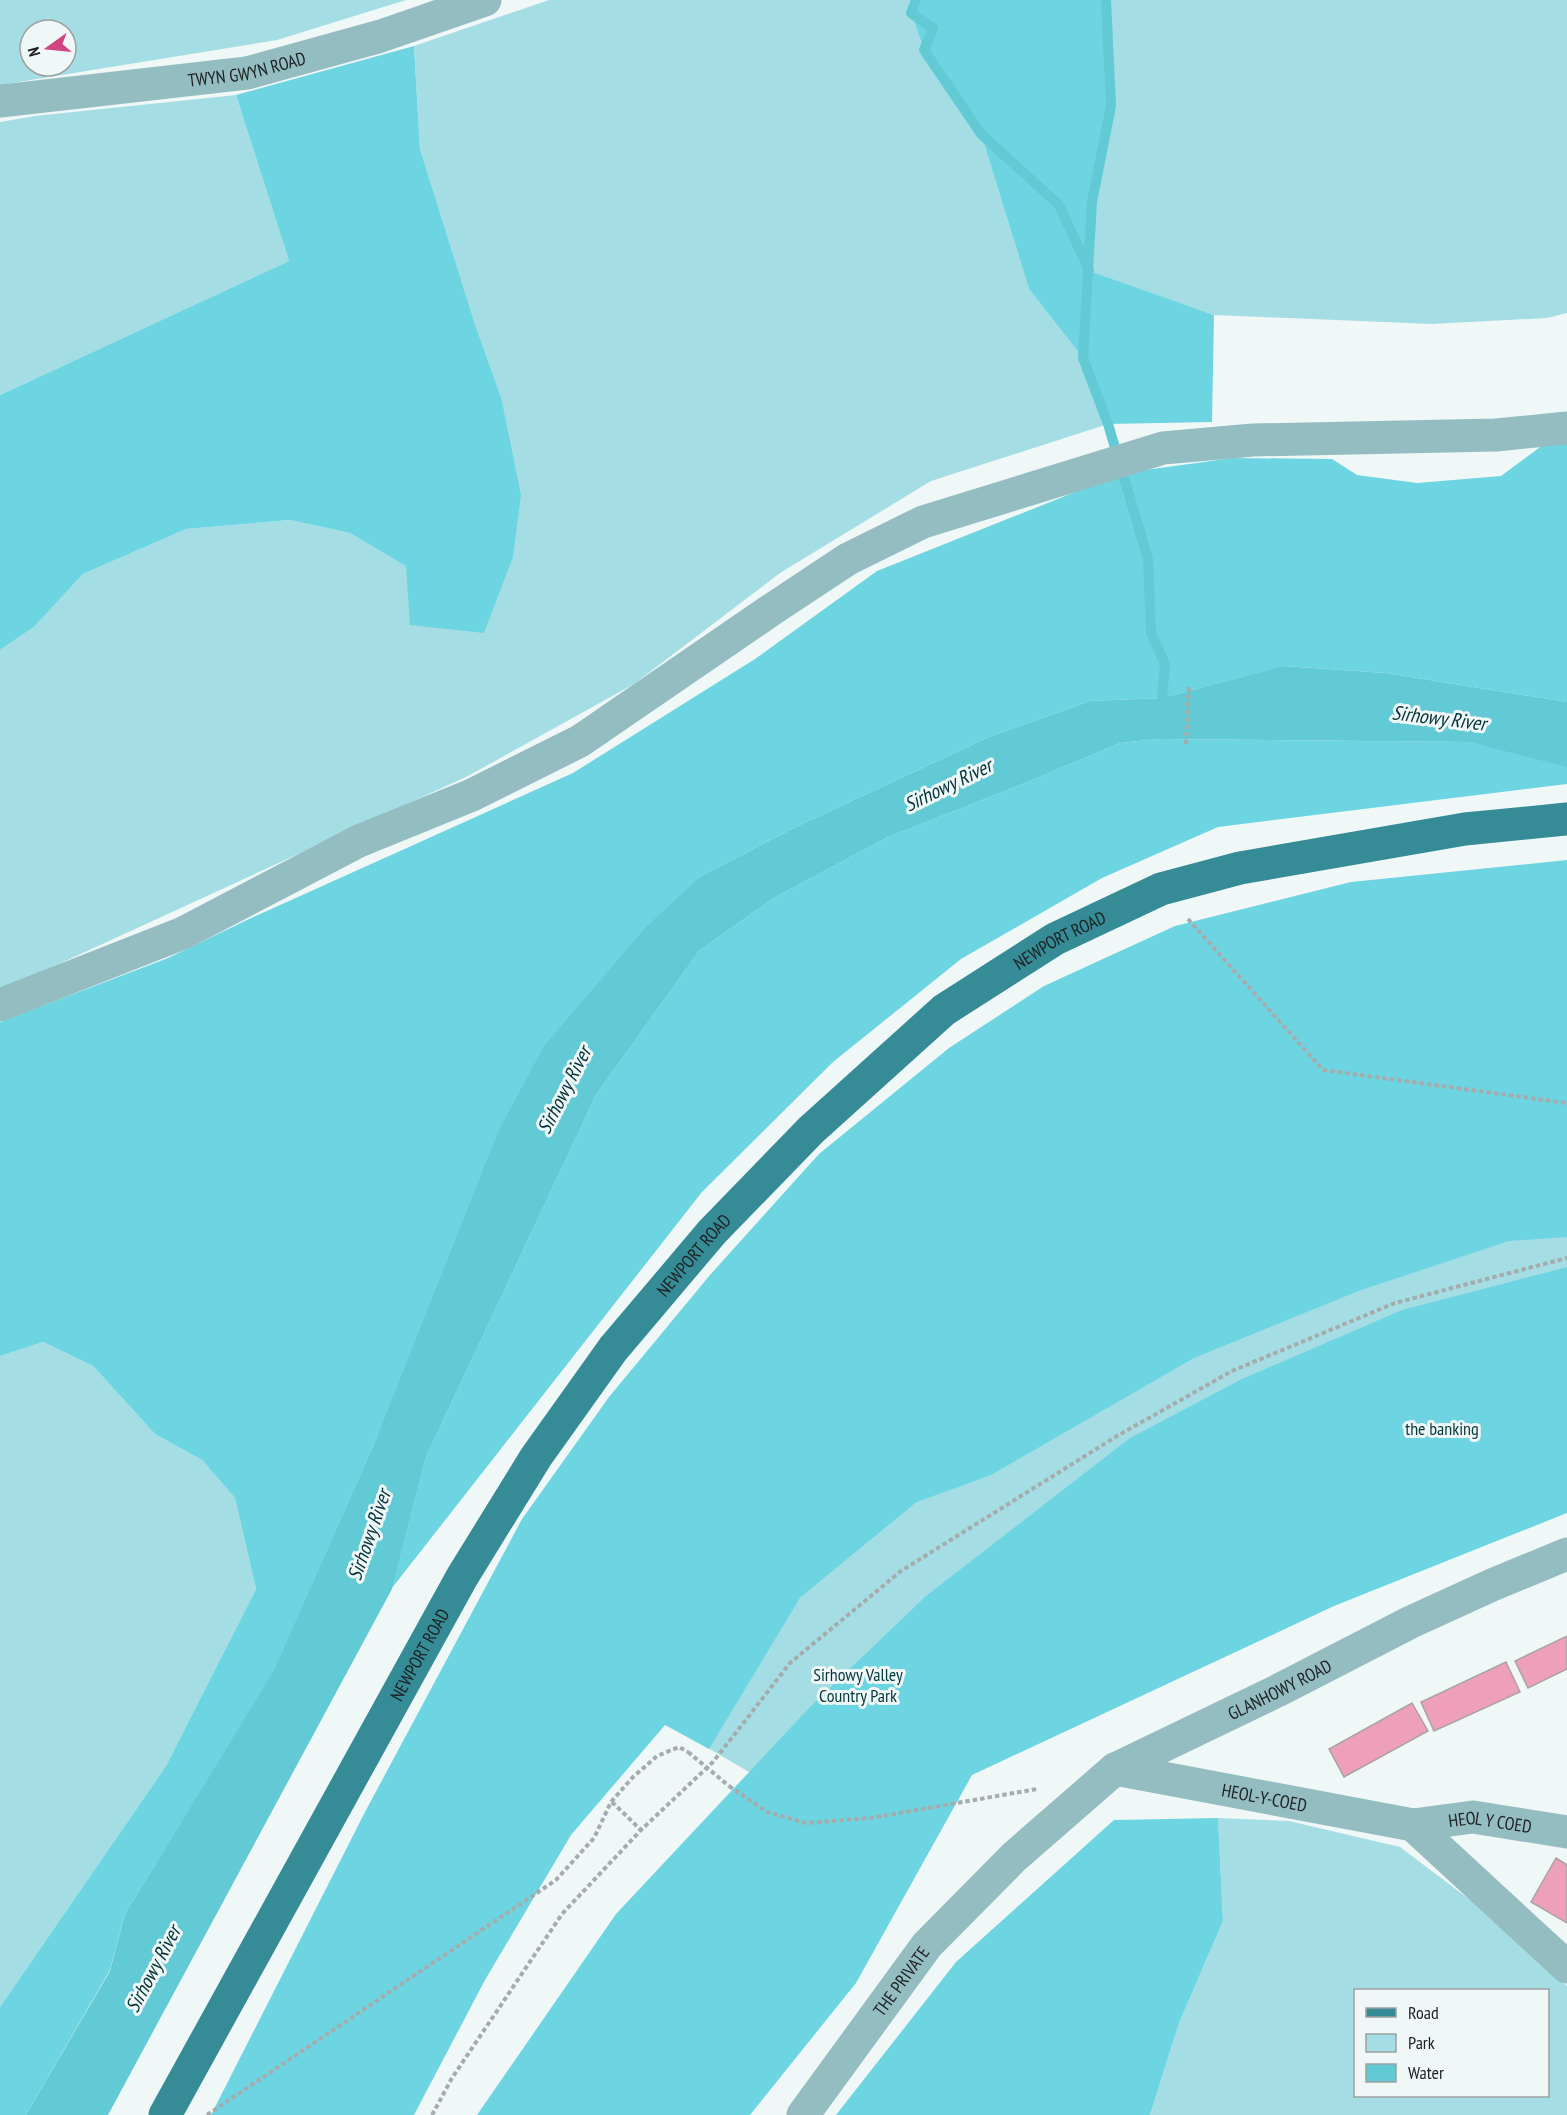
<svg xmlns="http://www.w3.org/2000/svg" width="1567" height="2115" font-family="'PT Sans Narrow',sans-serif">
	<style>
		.green { fill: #a4dee4; fill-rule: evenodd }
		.forest { fill: #6dd5e1 }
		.water { fill: #61cad5 }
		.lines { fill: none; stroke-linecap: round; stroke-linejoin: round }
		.stream { stroke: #61cad5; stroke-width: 10 }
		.building { fill: #eea0bb; stroke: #a8a2a4; stroke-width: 1.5 }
		.path { stroke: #a6abac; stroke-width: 4; stroke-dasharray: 4.5 3; stroke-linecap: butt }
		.minor { stroke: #94bdc2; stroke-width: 33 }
		.major { stroke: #358c96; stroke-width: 33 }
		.path-bridge { stroke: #a6abac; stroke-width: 4; stroke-dasharray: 4.5 3; stroke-linecap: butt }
		.labels { text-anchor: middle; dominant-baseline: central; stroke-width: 6; stroke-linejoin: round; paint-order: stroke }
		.street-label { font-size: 18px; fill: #1d1f20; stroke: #f0f7f7 }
		.park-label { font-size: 18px; fill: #03383d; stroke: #f0f7f7 }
		.water-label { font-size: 20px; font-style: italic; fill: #003237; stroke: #f0f7f7 }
	</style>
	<rect width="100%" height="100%" fill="#f0f7f7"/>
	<g class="green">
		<path d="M 0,0 L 406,0 L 277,40 L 0,85 ZM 30,30 L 66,30 L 66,66 L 30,66 Z"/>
		<path d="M 549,0 L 916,0 L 911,13 L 924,50 L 981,134 L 1029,289 L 1083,358 L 1108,424 L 931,481 L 780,573 L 634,684 L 468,776 L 0,991 L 0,650 L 34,627 L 83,574 L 186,529 L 290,520 L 350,533 L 407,566 L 501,397 L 475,324 L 420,149 L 414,46 Z"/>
		<path d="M 1106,0 L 1567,0 L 1567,313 L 1547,318 L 1432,324 L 1214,315 L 1089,272 L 1092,202 L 1111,106 Z"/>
		<path d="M 236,95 L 289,261 L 0,395 L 0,122 L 35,116 Z"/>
		<path d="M 1567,1199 L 1567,1364 L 761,1779 L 696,1741 L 800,1598 L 917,1502 L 1128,1371 Z"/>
		<path d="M 43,1342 L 93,1366 L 155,1434 L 202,1460 L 235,1498 L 256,1589 L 166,1766 L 0,2007 L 0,1356 Z"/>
		<path d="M 1218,1818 L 1289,1821 L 1400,1847 L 1506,1927 L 1567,1986 L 1567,2115 L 1150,2115 L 1179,2023 L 1223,1921 ZM 1356,1990 L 1548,1990 L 1548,2096 L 1356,2096 Z"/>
	</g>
	<g class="forest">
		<path d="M 916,0 L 1106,0 L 1111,106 L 1092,202 L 1089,271 L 1214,315 L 1212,422 L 1108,424 L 1083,358 L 1029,289 L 981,134 L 924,50 L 911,13 Z"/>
		<path d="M 414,46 L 420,149 L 475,324 L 501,397 L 521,495 L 513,557 L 484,633 L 410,625 L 406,566 L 350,533 L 290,520 L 186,529 L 83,574 L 34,627 L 0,650 L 0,395 L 289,261 L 236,95 Z"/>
		<path d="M 1567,440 L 1567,702 L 1386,673 L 1284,666 L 1162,698 L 1090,701 L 989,737 L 798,826 L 701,876 L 377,1437 L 274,1671 L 125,1914 L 110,1970 L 26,2115 L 0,2115 L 0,2007 L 166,1766 L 256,1589 L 235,1498 L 202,1460 L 155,1434 L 93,1366 L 43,1342 L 0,1356 L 0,1022 L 168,958 L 249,919 L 573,773 L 755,659 L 877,571 L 1123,473 L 1233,458 L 1332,459 L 1357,475 L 1417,483 L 1501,476 L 1547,442 Z"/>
		<path d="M 1158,739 L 1469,742 L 1567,764 L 1567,784 L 1218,827 L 1102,878 L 961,959 L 833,1062 L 702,1192 L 392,1588 L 426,1457 L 596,1095 L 699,951 L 772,899 L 886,838 L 1030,781 L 1120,743 Z"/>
		<path d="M 1567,860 L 1567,1237 L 1509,1241 L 1361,1290 L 1194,1358 L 991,1475 L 917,1502 L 800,1598 L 709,1749 L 665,1725 L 571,1835 L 485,1980 L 414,2115 L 211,2115 L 365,1812 L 522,1519 L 609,1397 L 710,1275 L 819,1154 L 949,1048 L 1044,986 L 1175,926 L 1351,882 Z"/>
		<path d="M 1567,1267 L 1567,1513 L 1334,1606 L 972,1775 L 856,1983 L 750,2115 L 477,2115 L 616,1914 L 811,1706 L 926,1596 L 1130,1438 L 1242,1379 L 1402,1310 Z"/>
		<path d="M 1218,1818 L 1223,1921 L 1179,2023 L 1150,2115 L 836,2115 L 956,1962 L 1114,1820 Z"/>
	</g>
	<path class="water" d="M 1283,666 L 1386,673 L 1567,702 L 1567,767 L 1469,742 L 1158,739 L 1120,743 L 1030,781 L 886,838 L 772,899 L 699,951 L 596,1095 L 426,1457 L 392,1589 L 108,2115 L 26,2115 L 110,1971 L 125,1914 L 274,1670 L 377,1437 L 498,1132 L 544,1046 L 646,927 L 701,876 L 798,826 L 989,737 L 1090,701 L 1162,698 Z"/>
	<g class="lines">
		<g class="stream">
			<path d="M 916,0 L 911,13 L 933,28 L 924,50 L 981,134 L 1059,205 L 1089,270"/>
			<path d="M 1106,0 L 1111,106 L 1092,202 L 1083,358 L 1108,424 L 1148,559 L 1151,633 L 1165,664 L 1161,710"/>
		</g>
	</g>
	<g class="building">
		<path d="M 1567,1636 L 1567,1669 L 1528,1688 L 1515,1661 Z"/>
		<path d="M 1506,1662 L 1520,1692 L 1434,1731 L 1421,1702 Z"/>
		<path d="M 1412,1703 L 1428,1731 L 1344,1777 L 1329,1749 Z"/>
		<path d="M 1556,1858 L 1567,1865 L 1567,1923 L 1531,1902 Z"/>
	</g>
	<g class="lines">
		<g class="path">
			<path d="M 1186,744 L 1189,685"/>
			<path d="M 1188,919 L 1323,1070 L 1567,1103"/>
			<path d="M 729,1786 L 767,1812 L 806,1823 L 871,1818 L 1037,1789"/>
			<path d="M 612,1802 L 641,1830"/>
			<path d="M 207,2115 L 556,1880 L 594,1838 L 611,1802 L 632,1778 L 657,1756 L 679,1747 L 688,1752"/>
			<path d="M 432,2115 L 452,2078 L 562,1914 L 641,1830 L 713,1762 L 790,1663 L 901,1571 L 1117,1436 L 1232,1371 L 1395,1303 L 1567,1258"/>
		</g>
		<g class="minor">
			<path id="s1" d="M 0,101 L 247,73 L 381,36 L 485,0"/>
			<path d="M 0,1005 L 183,933 L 359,841 L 472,795 L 580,741 L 774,608 L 848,559 L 923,522 L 1163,448 L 1253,440 L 1496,435 L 1567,428"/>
			<path id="s2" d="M 1115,1769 L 1413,1825 L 1473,1817 L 1567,1832"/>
			<path d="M 1413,1825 L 1567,1967"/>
			<path id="s3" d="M 803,2115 L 927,1945 L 1014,1857 L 1115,1769 L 1277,1691 L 1411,1622 L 1492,1585 L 1567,1554"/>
		</g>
		<path class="major" id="s4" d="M 165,2115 L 462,1577 L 536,1457 L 613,1349 L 712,1232 L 811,1130 L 944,1010 L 1055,939 L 1161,889 L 1240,868 L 1465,829 L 1567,819"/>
		<path class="path-bridge" d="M 688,1752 L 729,1786"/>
	</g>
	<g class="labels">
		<g class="street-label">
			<text stroke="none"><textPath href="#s1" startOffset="249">TWYN GWYN ROAD</textPath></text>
			<text stroke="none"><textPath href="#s4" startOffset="1498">NEWPORT ROAD</textPath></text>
			<text stroke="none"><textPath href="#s4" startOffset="1012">NEWPORT ROAD</textPath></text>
			<text stroke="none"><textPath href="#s4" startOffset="526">NEWPORT ROAD</textPath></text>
			<text stroke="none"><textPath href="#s3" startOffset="651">GLANHOWY ROAD</textPath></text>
			<text stroke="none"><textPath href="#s2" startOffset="152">HEOL-Y-COED</textPath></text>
			<text stroke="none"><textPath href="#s2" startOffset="381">HEOL Y COED</textPath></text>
			<text stroke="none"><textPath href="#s3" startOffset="166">THE PRIVATE</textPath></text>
		</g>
		<g class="park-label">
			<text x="1442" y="1428">the banking</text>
			<text x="858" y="1674">Sirhowy Valley<tspan x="858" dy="21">Country Park</tspan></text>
		</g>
		<g class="water-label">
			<text transform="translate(1439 718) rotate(7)">Sirhowy River</text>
			<text transform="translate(948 785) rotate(-26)">Sirhowy River</text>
			<text transform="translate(564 1090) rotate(-63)">Sirhowy River</text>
			<text transform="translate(369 1535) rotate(-71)">Sirhowy River</text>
			<text transform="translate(153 1969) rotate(-62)">Sirhowy River</text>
		</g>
	</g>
	<rect x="1354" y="1989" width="195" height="108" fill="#f0f7f7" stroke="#9ca1a1" stroke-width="1.5"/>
	<rect x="1366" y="2008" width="30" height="9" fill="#358c96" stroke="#9ca1a1" stroke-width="1.5"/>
	<text x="1408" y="2019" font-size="18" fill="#1d1f20">Road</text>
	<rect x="1366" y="2034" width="30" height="18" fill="#a4dee4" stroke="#9ca1a1" stroke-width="1.5"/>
	<text x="1408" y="2049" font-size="18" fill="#1d1f20">Park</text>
	<rect x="1366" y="2064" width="30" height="18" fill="#61cad5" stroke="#9ca1a1" stroke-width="1.5"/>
	<text x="1408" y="2079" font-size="18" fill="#1d1f20">Water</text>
	<g transform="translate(48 48) rotate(255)"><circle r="28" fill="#f0f7f7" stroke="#9ca1a1" stroke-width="1.5"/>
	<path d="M0-4.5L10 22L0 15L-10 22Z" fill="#ce4581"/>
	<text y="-9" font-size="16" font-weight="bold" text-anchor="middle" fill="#1d1f20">N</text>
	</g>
</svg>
